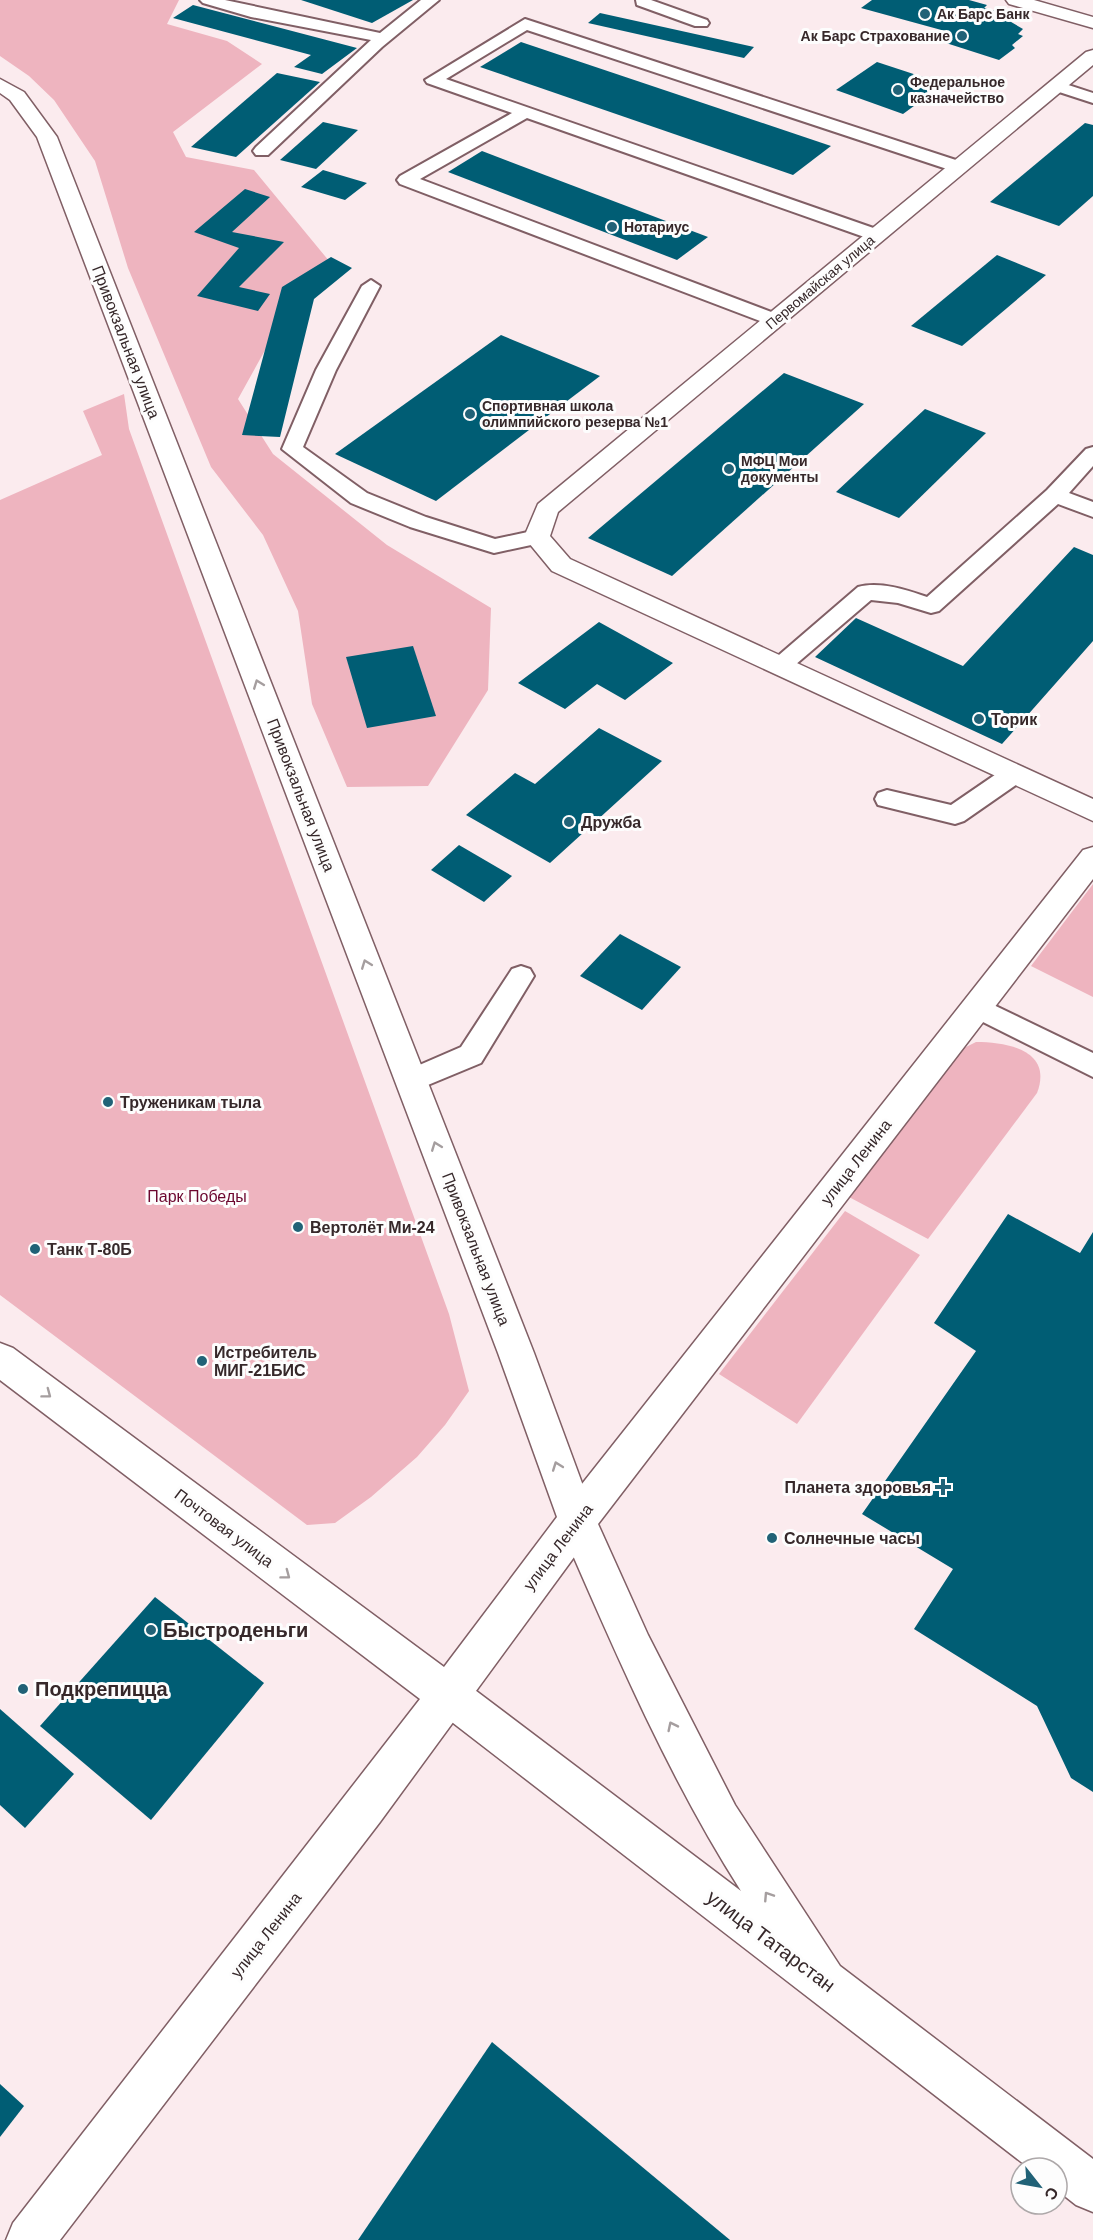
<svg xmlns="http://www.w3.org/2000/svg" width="1093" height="2240" font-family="Arial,sans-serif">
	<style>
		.green { fill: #eeb4bf }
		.building { fill: #005d74 }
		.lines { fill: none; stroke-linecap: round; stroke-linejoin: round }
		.service-casing { stroke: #805f65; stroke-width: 4 }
		.minor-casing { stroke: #805f65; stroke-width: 3 }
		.tertiary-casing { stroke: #805f65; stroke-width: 3 }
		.secondary-casing { stroke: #805f65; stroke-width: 3 }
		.service { fill: #fff; fill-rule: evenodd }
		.minor { fill: #fff; fill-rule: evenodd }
		.tertiary { fill: #fff; fill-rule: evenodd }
		.secondary { fill: #fff; fill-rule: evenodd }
		.oneway { stroke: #a59e9f }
		.poi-dot { fill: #216277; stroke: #fdfdfd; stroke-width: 2 }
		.labels { text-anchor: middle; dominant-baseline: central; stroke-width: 6; stroke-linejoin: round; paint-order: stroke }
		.far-poi-label { font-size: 14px; font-weight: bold; fill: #36282a; stroke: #fdfdfd; text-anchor: start }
		.far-street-label { font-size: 14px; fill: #36282a; stroke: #fdfdfd }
		.street-label { font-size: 16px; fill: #36282a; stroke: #fdfdfd }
		.poi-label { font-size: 16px; font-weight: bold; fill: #36282a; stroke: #fdfdfd; text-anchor: start }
		.park-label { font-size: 16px; fill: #6c072f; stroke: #fdfdfd }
		.near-poi-label { font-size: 20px; font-weight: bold; fill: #36282a; stroke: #fdfdfd; text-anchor: start }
		.near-street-label { font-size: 20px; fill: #36282a; stroke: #fdfdfd }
	</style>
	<rect width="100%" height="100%" fill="#fbebee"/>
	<g class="green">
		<path d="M 0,0 L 179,0 L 167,24 L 227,41 L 262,64 L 173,132 L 186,157 L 254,170 L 334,267 L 274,334 L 238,399 L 273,454 L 387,545 L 491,608 L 488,690 L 428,786 L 347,787 L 312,704 L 298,611 L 263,535 L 211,467 L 128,268 L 95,161 L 54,100 L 29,76 L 0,56 Z"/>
		<path d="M 124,394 L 129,429 L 449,1314 L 469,1391 L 445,1425 L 417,1457 L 371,1497 L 335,1523 L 307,1525 L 0,1295 L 0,500 L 102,455 L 83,411 Z"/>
		<path d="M 1093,884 L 1093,997 L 1031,966 Z"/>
		<path d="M 976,1042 C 1009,1042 1053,1051 1037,1093 L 928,1239 L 849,1197 L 964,1048 Z"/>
		<path d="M 845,1211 L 920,1255 L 797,1424 L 719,1374 Z"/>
	</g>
	<g class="building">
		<path d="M 301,0 L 413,0 L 372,23 Z"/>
		<path d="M 872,0 L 969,0 L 987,5 L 984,8 L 1013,16 L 1006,19 L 1023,29 L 1018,34 L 1023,36 L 1012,45 L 1015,48 L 999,60 L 946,43 L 950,39 L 945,31 L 861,8 Z"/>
		<path d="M 193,5 L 357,48 L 322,74 L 294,67 L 311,55 L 173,18 Z"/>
		<path d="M 600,13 L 754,47 L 744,58 L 588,23 Z"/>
		<path d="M 521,42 L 831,146 L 793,175 L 480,67 Z"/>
		<path d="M 877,62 L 944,84 L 903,114 L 836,90 Z"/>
		<path d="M 277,73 L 320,82 L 236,157 L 191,147 Z"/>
		<path d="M 323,122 L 358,130 L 316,169 L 280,160 Z"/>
		<path d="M 1085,123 L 1093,125 L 1093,196 L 1059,226 L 990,202 Z"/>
		<path d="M 482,151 L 708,237 L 677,260 L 448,172 Z"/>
		<path d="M 323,170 L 367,183 L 345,200 L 301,187 Z"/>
		<path d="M 245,189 L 270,197 L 232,232 L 284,242 L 239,287 L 270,294 L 258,311 L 197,296 L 239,248 L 194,232 Z"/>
		<path d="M 997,255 L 1046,275 L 962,346 L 911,326 Z"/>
		<path d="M 331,257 L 352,268 L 314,299 L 280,437 L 242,435 L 282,287 Z"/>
		<path d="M 501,335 L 600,376 L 436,501 L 335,454 Z"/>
		<path d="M 784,373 L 864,404 L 672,576 L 588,538 Z"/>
		<path d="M 925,409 L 986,433 L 899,518 L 836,492 Z"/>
		<path d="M 1074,547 L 1093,555 L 1093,641 L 1002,744 L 815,657 L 856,618 L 963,666 Z"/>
		<path d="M 599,622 L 673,663 L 625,700 L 597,684 L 565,709 L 518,683 Z"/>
		<path d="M 413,646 L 436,716 L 367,728 L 346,657 Z"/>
		<path d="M 599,728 L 662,761 L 550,863 L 466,815 L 515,773 L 535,784 Z"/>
		<path d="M 459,845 L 512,876 L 484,902 L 431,870 Z"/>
		<path d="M 620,934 L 681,967 L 642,1010 L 580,976 Z"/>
		<path d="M 1008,1214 L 1080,1253 L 1093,1232 L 1093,1792 L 1071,1778 L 1037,1706 L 914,1629 L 953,1569 L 862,1514 L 976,1351 L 934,1323 Z"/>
		<path d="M 155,1597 L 264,1683 L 151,1820 L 40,1726 Z"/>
		<path d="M 0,1709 L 74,1774 L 25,1828 L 0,1805 Z"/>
		<path d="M 492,2042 L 730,2240 L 358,2240 Z"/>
		<path d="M 0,2084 L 24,2106 L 0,2137 Z"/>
	</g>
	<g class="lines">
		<defs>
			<g id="service">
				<path d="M 200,0 L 225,0 L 380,33 L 421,0 L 439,0 L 382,47 L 268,155 L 256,155 L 253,151 L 256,147 L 371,40 L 251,17 L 203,3 Z"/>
				<path d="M 636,0 L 651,0 L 707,20 L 709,23 L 707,26 L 695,26 L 637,5 Z"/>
				<path d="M 525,19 L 965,163 L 968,167 L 959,172 L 953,171 L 527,30 L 446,79 L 882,231 L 885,235 L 882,239 L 870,239 L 527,118 L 420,179 L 782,316 L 785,320 L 775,326 L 768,324 L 400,184 L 397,180 L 400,176 L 512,113 L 427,83 L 425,80 Z"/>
				<path d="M 1056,81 L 1093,93 L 1093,103 L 1050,89 L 1048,86 L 1050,83 Z"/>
				<path d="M 371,280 L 380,286 L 336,370 L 303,447 L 367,493 L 426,517 L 495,539 L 537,530 L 545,532 L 548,537 L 545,542 L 494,553 L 410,527 L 351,503 L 282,449 L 316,370 L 362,286 Z"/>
				<path d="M 1093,447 L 1093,466 L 1069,493 L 1093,502 L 1093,517 L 1058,504 L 939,611 L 931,613 L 898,603 L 871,600 L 788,671 L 780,674 L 772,671 L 768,666 L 772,661 L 858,587 C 880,581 907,590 927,597 L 1047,490 L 1086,449 Z"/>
				<path d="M 1014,765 L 1023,768 L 1026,774 L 1023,780 L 964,821 L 955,824 L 878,805 L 875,799 L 878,793 L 887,790 L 951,805 L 1005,768 Z"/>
				<path d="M 521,966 L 530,969 L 534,976 L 481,1063 L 411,1092 L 401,1089 L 397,1081 L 401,1073 L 461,1047 L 512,969 Z"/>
				<path d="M 977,997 L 1093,1053 L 1093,1077 L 967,1014 L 963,1007 L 967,1000 Z"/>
			</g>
			<g id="minor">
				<path d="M 1006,0 L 1034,0 L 1093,17 L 1093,28 L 1009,4 Z"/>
				<path d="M 1093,50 L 1093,65 L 558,512 L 550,536 L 570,559 L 1093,799 L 1093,821 L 552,571 L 524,537 L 538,504 L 1086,52 Z"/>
			</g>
			<path id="tertiary" d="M 1093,847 L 1093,879 L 598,1524 L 648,1635 L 735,1805 L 840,1966 L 1093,2159 L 1093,2212 L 1076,2205 L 1057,2190 L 1057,2168 L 1029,2168 L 435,1709 L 429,1695 L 435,1681 L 449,1675 L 463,1681 L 741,1891 C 667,1775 613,1647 558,1521 L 563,1508 L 1083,850 Z"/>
			<path id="secondary" d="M 0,79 L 24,92 L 57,137 L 534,1353 L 596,1521 L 591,1534 L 380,1822 L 60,2240 L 6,2240 L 13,2223 L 420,1699 L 0,1380 L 0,1343 L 13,1348 L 444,1667 L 557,1517 L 498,1353 L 37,137 L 10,100 L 0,93 Z"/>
		</defs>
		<use href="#service" class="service-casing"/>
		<use href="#minor" class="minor-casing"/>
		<use href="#tertiary" class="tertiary-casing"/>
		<use href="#secondary" class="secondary-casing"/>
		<use href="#service" class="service"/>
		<use href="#minor" class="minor"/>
		<use href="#tertiary" class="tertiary"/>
		<use href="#secondary" class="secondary"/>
	</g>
	<defs><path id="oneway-chevron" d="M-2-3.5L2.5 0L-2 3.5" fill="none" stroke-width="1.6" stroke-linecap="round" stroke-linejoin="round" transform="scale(1.5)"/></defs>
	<g class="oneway">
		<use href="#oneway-chevron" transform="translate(258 684) rotate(-111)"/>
		<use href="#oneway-chevron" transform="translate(366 964) rotate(-111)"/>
		<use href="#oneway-chevron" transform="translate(436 1146) rotate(-111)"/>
		<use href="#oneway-chevron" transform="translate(47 1394) rotate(37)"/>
		<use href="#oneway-chevron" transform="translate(557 1466) rotate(-110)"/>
		<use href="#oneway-chevron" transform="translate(286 1575) rotate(37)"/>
		<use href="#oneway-chevron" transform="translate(672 1726) rotate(-116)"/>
		<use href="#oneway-chevron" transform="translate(768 1896) rotate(-123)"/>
	</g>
	<g class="poi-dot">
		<circle cx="925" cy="14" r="6"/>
		<circle cx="962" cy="36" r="6"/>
		<circle cx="898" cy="90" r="6"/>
		<circle cx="612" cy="227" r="6"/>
		<circle cx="470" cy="414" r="6"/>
		<circle cx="729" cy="469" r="6"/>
		<circle cx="979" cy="719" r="6"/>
		<circle cx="569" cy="822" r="6"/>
		<circle cx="108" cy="1102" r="6"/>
		<circle cx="298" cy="1227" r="6"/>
		<circle cx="35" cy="1249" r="6"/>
		<circle cx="202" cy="1361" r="6"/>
		<path d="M940 1478h6v6h6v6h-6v6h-6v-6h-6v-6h6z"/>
		<circle cx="772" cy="1538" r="6"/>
		<circle cx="151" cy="1630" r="6"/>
		<circle cx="23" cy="1689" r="6"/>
	</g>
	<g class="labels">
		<g class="far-poi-label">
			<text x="937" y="14">Ак Барс Банк</text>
			<text x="950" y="36" text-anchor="end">Ак Барс Страхование</text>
			<text x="910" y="82">Федеральное<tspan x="910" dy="16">казначейство</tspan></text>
			<text x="624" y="227">Нотариус</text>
			<text x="482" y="406">Спортивная школа<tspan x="482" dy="16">олимпийского резерва №1</tspan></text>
			<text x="741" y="461">МФЦ Мои<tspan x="741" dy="16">документы</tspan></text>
		</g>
		<g class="far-street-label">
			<text transform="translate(820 282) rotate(-40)">Первомайская улица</text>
		</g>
		<g class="street-label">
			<text transform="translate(126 342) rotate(69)">Привокзальная улица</text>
			<text transform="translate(301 795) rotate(69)">Привокзальная улица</text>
			<text transform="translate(856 1162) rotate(-52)">улица Ленина</text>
			<text transform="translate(476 1249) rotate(69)">Привокзальная улица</text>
			<text transform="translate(224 1528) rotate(37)">Почтовая улица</text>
			<text transform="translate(558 1547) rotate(-53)">улица Ленина</text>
			<text transform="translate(266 1935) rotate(-52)">улица Ленина</text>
		</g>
		<g class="poi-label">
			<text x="991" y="719">Торик</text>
			<text x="581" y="822">Дружба</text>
			<text x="120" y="1102">Труженикам тыла</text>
			<text x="310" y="1227">Вертолёт Ми-24</text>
			<text x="47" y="1249">Танк Т-80Б</text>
			<text x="214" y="1352">Истребитель<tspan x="214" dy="18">МИГ-21БИС</tspan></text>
			<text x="931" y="1487" text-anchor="end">Планета здоровья</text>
			<text x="784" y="1538">Солнечные часы</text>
		</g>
		<g class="park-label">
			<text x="197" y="1196">Парк Победы</text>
		</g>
		<g class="near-poi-label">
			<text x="163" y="1630">Быстроденьги</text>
			<text x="35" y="1689">Подкрепицца</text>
		</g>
		<g class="near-street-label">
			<text transform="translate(771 1941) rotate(37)">улица Татарстан</text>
		</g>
	</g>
	<g transform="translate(1039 2186) rotate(121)"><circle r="28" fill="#fdfdfd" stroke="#ada8a9" stroke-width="1.5"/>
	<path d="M0-4.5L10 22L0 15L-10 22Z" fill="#216277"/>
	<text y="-9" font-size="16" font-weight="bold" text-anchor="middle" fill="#36282a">С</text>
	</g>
</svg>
